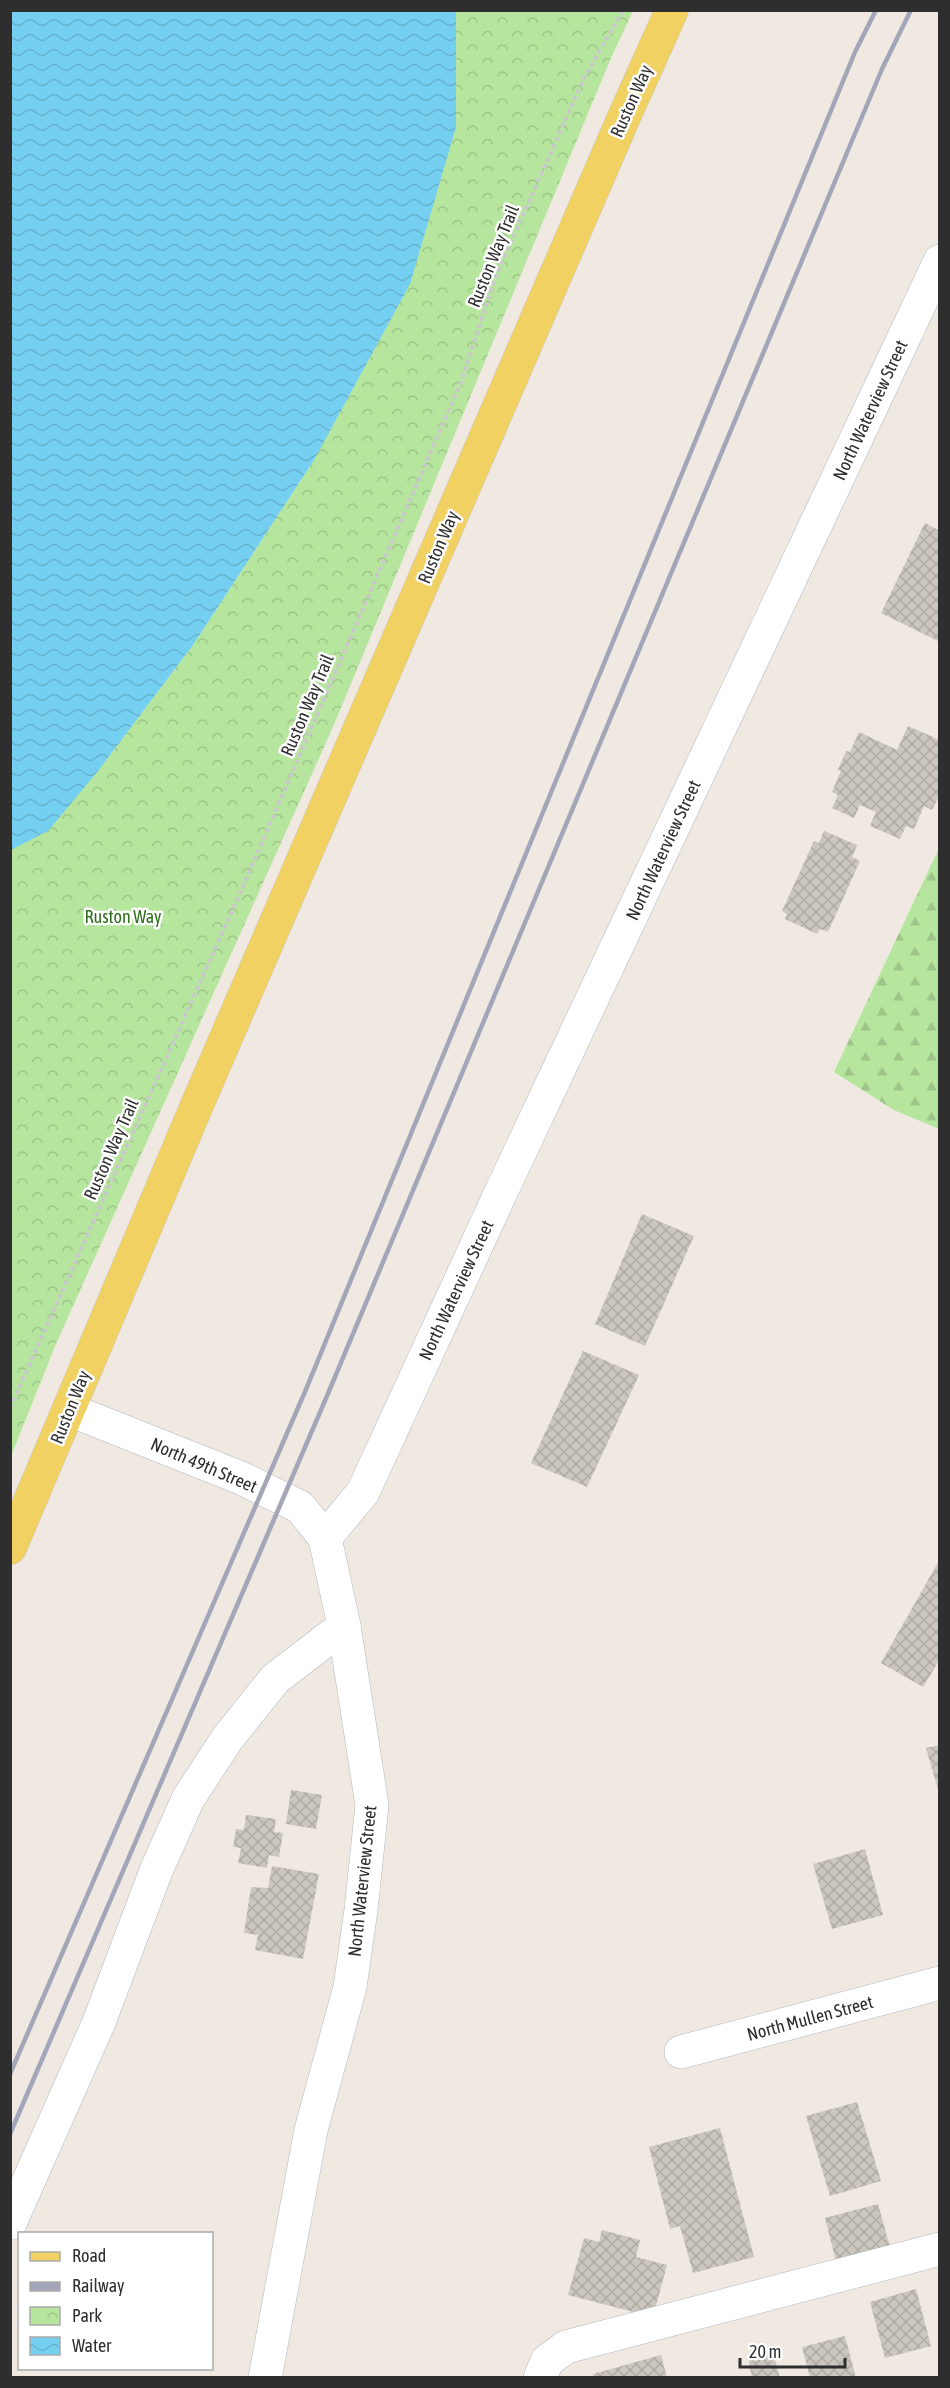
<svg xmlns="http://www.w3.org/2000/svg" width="950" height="2388" font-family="'Asap Condensed',sans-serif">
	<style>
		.forest { fill: url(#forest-firs) }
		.park { fill: url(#park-crowns) }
		.water { fill: url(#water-waves) }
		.building { fill: url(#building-cross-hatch) }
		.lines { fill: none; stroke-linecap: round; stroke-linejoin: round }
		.minor-casing { stroke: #b4b7c1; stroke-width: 34 }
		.major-casing { stroke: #c9c9c9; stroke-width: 34 }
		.path { stroke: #c9c9c9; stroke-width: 4; stroke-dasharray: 4.5 3; stroke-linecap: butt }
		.minor { stroke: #fff; stroke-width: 33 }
		.major { stroke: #f2d163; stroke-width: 33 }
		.rail { stroke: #a3a6b8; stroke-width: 4.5 }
		.labels { text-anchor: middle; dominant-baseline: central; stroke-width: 5; stroke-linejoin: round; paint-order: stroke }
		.street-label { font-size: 18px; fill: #2e2e2e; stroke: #fff }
		.park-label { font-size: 18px; fill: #2c6e1b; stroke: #fff }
	</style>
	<defs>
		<pattern id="forest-firs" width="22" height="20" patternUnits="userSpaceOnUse" patternTransform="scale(1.5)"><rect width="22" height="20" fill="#b6e59e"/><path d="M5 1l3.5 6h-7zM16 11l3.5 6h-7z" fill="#9dc588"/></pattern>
		<pattern id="park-crowns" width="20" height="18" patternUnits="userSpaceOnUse" patternTransform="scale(1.5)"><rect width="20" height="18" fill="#b6e59e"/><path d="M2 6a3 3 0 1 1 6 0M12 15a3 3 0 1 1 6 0" fill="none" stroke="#9dc588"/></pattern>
		<pattern id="water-waves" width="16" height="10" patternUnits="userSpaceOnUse" patternTransform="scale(1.5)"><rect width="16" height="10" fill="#75cff0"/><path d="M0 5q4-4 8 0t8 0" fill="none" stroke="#66b2ce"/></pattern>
		<pattern id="building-cross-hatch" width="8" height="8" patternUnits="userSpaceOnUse" patternTransform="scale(1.5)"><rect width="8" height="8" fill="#cbc7bf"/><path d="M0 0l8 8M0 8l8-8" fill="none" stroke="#afaba4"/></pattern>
	</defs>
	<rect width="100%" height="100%" fill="#efe9e1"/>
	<path class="forest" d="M 939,848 L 940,1129 L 939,1129 L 894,1110 L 834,1072 Z"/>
	<path class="park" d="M 456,11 L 633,11 L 611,58 L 333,727 L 56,1344 L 11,1456 L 11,850 L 48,830 L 98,771 L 193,645 L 314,460 L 456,127 Z"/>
	<path class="water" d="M 11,10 L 456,11 L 456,127 L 410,284 L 314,460 L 193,645 L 98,771 L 48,831 L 11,850 Z"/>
	<g class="building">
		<path d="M 925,523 L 940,531 L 940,642 L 881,613 Z"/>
		<path d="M 908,726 L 940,740 L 940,795 L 932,810 L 924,806 L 914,829 L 906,826 L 900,839 L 870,826 L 876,812 L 860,805 L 854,818 L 832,808 L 838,795 L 832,792 L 841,771 L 838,770 L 846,751 L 850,752 L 859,732 L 897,750 Z"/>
		<path d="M 824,831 L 857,845 L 852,857 L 860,861 L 828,932 L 820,929 L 817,934 L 785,919 L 787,914 L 782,911 L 814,841 L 819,843 Z"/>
		<path d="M 642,1214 L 694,1236 L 645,1346 L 595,1324 Z"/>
		<path d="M 583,1351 L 639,1375 L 587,1487 L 531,1463 Z"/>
		<path d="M 940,1559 L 940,1659 L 923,1687 L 881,1663 Z"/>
		<path d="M 940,1745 L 940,1793 L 939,1793 L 926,1748 Z"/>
		<path d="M 291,1790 L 322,1795 L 316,1829 L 286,1824 Z"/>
		<path d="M 246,1815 L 276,1819 L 274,1832 L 283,1833 L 279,1857 L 269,1855 L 267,1868 L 238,1863 L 241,1848 L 233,1847 L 236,1829 L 244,1830 Z"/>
		<path d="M 865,1849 L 883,1915 L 832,1929 L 813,1864 Z"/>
		<path d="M 272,1866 L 319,1874 L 303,1959 L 255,1950 L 258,1935 L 244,1933 L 251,1887 L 268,1888 Z"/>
		<path d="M 857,2102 L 881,2181 L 830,2196 L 806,2116 Z"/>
		<path d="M 720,2128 L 754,2257 L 693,2273 L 680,2226 L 670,2229 L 649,2147 Z"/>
		<path d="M 878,2204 L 890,2247 L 836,2261 L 825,2218 Z"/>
		<path d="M 602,2230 L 640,2240 L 636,2257 L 667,2265 L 653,2317 L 568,2295 L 584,2238 L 599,2242 Z"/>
		<path d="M 916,2289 L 931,2346 L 885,2358 L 870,2302 Z"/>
		<path d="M 845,2336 L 856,2378 L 810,2378 L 802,2347 Z"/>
		<path d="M 773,2351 L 780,2378 L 752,2378 L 748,2357 Z"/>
		<path d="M 661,2355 L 667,2378 L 594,2378 L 593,2374 Z"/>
	</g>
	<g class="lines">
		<defs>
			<g id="minor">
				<path d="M 70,1410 L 241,1478 L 300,1507 L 325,1538 L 344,1626 L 372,1805 L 361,1910 L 350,1987 L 311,2130 L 265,2378"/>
				<path d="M 325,1538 L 363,1492 L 502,1190 L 940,261"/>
				<path d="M 681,2052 L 940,1983"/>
				<path d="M 10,2223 L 99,2022 L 156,1871 L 188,1799 L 227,1739 L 275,1679 L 344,1626"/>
				<path d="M 540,2378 L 547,2361 L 566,2347 L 940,2249"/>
			</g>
			<path id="major" d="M 10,1548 L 197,1105 L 624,117 L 672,10"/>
		</defs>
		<use href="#minor" class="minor-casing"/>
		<use href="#major" class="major-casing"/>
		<path class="path" d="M 10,1408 L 244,884 L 371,590 L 461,382 L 495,278 L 584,78 L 623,10"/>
		<use href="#minor" class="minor"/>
		<use href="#major" class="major"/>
		<g class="rail">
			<path d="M 10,2074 L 307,1387 L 855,52 L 876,10"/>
			<path d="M 10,2134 L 327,1396 L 882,69 L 911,10"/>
		</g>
	</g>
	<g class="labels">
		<g class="street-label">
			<text transform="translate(631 101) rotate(-66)">Ruston Way</text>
			<text transform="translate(493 256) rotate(-68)">Ruston Way Trail</text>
			<text transform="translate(870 410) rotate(-65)">North Waterview Street</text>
			<text transform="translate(438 547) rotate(-67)">Ruston Way</text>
			<text transform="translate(307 705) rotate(-67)">Ruston Way Trail</text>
			<text transform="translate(663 850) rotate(-65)">North Waterview Street</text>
			<text transform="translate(111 1149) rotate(-66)">Ruston Way Trail</text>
			<text transform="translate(456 1290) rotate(-65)">North Waterview Street</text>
			<text transform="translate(70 1407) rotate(-68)">Ruston Way</text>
			<text transform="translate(204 1465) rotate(23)">North 49th Street</text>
			<text transform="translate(362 1881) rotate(-84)">North Waterview Street</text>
			<text transform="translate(810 2018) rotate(-15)">North Mullen Street</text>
		</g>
		<g class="park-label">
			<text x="123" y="916">Ruston Way</text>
		</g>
	</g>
	<rect width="950" height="2388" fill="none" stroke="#2e2e2e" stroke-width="24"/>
	<rect x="18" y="2232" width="195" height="138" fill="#ffffff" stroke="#ababab" stroke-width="1.5"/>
	<rect x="30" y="2252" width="30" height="9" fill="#f2d163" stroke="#ababab" stroke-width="1.5"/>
	<text x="72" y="2262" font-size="18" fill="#2e2e2e">Road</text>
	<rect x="30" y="2282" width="30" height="9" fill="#a3a6b8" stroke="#ababab" stroke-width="1.5"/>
	<text x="72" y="2292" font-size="18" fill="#2e2e2e">Railway</text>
	<rect x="30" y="2307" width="30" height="18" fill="url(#park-crowns)" stroke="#ababab" stroke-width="1.5"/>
	<text x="72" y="2322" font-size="18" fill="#2e2e2e">Park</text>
	<rect x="30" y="2337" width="30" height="18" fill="url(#water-waves)" stroke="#ababab" stroke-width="1.5"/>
	<text x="72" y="2352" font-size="18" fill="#2e2e2e">Water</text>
	<path d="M740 2358v9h105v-9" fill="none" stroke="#2e2e2e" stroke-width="3"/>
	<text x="749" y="2358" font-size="18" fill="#2e2e2e" stroke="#ffffff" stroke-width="4.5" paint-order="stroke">20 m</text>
</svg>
